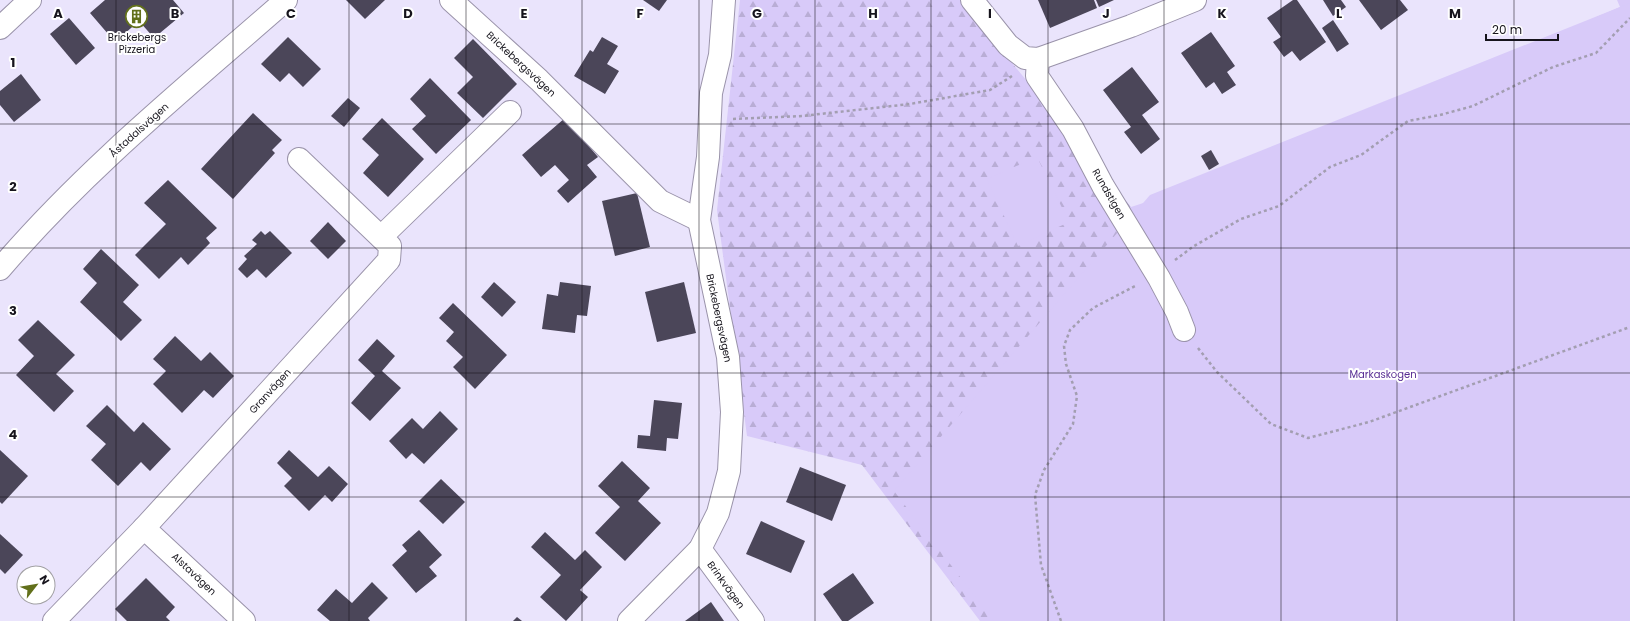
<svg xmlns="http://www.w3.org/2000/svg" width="1630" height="621" font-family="Poppins,sans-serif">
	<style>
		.forest { fill: url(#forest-firs) }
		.green { fill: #d8caf9 }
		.building { fill: #4b4659 }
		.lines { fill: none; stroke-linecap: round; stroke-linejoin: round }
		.minor-casing { stroke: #9a93aa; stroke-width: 24 }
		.path { stroke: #a39eb1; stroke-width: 2.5; stroke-dasharray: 3 3; stroke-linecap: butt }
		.minor { stroke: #fff; stroke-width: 22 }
		.grid { fill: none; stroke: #16141c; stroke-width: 1; stroke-opacity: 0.55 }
		.labels { text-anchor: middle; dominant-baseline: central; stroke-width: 4; stroke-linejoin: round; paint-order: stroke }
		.poi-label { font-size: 10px; fill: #16141c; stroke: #fff }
		.street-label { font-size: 10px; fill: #16141c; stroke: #fff }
		.park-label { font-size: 10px; fill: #582d93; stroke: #fff }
		.grid-label { font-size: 13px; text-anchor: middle; font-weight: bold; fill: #16141c; stroke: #fff; stroke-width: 4; stroke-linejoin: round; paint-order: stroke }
	</style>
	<defs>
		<pattern id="forest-firs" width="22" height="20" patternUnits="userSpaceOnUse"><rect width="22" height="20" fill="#d8caf9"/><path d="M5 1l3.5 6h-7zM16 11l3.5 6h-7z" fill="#b9add5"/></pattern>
	</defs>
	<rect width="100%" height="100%" fill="#eae4fc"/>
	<path class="forest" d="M 740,0 L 960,0 L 1131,207 L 1232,174 L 1620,7 L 1617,0 L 1630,0 L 1630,621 L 980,621 L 862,465 L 747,436 L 717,210 Z"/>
	<g class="green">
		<path d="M 1630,3 L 1630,621 L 994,621 L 894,491 L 1150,195 Z"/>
		<path d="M 1037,157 L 1069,222 L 1018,246 L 987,179 Z"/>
	</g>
	<g class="building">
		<path d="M 105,0 L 173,0 L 184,13 L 154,38 L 139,21 L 115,42 L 90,13 Z"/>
		<path d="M 346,0 L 385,0 L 365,19 Z"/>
		<path d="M 643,0 L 667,0 L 659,11 Z"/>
		<path d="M 1038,0 L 1094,0 L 1097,8 L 1050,28 Z"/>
		<path d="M 1096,0 L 1114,0 L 1099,7 Z"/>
		<path d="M 1293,0 L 1297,0 L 1326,42 L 1300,61 L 1292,51 L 1284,57 L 1273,42 L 1281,37 L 1267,18 Z"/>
		<path d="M 1323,0 L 1341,0 L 1346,7 L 1333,16 Z"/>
		<path d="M 1359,0 L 1400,0 L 1408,10 L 1381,30 Z"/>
		<path d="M 69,18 L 95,48 L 76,65 L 50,34 Z"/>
		<path d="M 1333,20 L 1349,44 L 1337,52 L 1322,28 Z"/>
		<path d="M 1211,32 L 1235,66 L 1227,72 L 1236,85 L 1222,94 L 1214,82 L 1206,88 L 1181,53 Z"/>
		<path d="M 288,37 L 321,69 L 303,87 L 289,73 L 280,82 L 261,64 Z"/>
		<path d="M 602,37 L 618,46 L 607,64 L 619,71 L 605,94 L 574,76 L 590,50 L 593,52 Z"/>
		<path d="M 473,39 L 517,84 L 483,118 L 457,93 L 473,77 L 454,58 Z"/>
		<path d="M 1132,67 L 1159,102 L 1142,115 L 1160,139 L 1141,154 L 1124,132 L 1131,127 L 1103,90 Z"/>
		<path d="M 21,74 L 41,100 L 14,122 L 0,105 L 0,91 Z"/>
		<path d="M 430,78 L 471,120 L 436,154 L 412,129 L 426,116 L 410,99 Z"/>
		<path d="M 348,98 L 360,108 L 344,127 L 331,116 Z"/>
		<path d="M 253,113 L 282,140 L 272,150 L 275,153 L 233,199 L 201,169 Z"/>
		<path d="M 382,118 L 424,159 L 388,197 L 363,173 L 379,155 L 362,139 Z"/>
		<path d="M 565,118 L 598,157 L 587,165 L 597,177 L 568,203 L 557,191 L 569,180 L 555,165 L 541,177 L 522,155 Z"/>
		<path d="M 1211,150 L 1219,164 L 1209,170 L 1201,156 Z"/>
		<path d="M 168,180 L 217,228 L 206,238 L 210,243 L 188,265 L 181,257 L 159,279 L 135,255 L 166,224 L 144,203 Z"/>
		<path d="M 637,193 L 650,247 L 615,256 L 602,201 Z"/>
		<path d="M 328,222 L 346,241 L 328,259 L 310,241 Z"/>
		<path d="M 261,231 L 265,235 L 270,231 L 292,253 L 266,278 L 257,269 L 247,278 L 238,269 L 247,259 L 244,256 L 257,244 L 252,240 Z"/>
		<path d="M 101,249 L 139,285 L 123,302 L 142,320 L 121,341 L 80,302 L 97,283 L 83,269 Z"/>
		<path d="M 494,282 L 516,302 L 502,317 L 481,297 Z"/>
		<path d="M 560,282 L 591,286 L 587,316 L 577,315 L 575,333 L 542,329 L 547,294 L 558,296 Z"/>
		<path d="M 684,282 L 696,333 L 657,342 L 645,292 Z"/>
		<path d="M 453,303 L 507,355 L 475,389 L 453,367 L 463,357 L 446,341 L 454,332 L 439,318 Z"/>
		<path d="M 38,320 L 75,355 L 56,374 L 74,391 L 54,412 L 16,375 L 34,356 L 18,340 Z"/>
		<path d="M 175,336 L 201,361 L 210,352 L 234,376 L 213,398 L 204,390 L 182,413 L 153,384 L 166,371 L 153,359 Z"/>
		<path d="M 377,339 L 395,356 L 382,371 L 401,388 L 370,421 L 351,403 L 375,376 L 358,360 Z"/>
		<path d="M 654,400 L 682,403 L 678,439 L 667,438 L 666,451 L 637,448 L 638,435 L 650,436 Z"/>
		<path d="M 107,405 L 134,432 L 143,422 L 171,449 L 150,471 L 141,462 L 118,486 L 91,460 L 106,444 L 86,426 Z"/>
		<path d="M 440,411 L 458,429 L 424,464 L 412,453 L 406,459 L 389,441 L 412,418 L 423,429 Z"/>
		<path d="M 0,450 L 28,476 L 2,504 L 0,502 Z"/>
		<path d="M 289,450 L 318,477 L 329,466 L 348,484 L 332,502 L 325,495 L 309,511 L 284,486 L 292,478 L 277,463 Z"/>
		<path d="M 622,461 L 650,488 L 638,501 L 661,523 L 625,561 L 595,533 L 620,507 L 598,486 Z"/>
		<path d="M 800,467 L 846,485 L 832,521 L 786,502 Z"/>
		<path d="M 441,479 L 465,502 L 443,524 L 419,501 Z"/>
		<path d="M 761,521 L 805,541 L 791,573 L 746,554 Z"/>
		<path d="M 419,530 L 442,555 L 429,567 L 437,576 L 416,593 L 392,565 L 407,551 L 402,545 Z"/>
		<path d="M 545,532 L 575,560 L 585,550 L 602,567 L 580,590 L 588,597 L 566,621 L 540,597 L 561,575 L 531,547 Z"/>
		<path d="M 0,534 L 23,555 L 5,574 L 0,569 Z"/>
		<path d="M 853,573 L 874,603 L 848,621 L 842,621 L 823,594 Z"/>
		<path d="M 146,578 L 175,607 L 166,617 L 170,621 L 127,621 L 115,609 Z"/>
		<path d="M 372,582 L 388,598 L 368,618 L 370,621 L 330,621 L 317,610 L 336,589 L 352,603 Z"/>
		<path d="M 711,602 L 724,621 L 685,621 Z"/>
		<path d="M 517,617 L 522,621 L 513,621 Z"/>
	</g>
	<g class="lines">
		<defs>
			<g id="minor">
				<path d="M 451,0 L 539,80 L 660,201 L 699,220"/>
				<path d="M 972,0 L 1008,45 L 1025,58 L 1038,59 L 1131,26 L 1195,0"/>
				<path d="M 0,28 L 30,0"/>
				<path d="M 1038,59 L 1037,76 L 1073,129 L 1103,186 L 1159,278 L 1177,312 L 1184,330"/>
				<path d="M 381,237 L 510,112"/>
				<path d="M 0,269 C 85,169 188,86 286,0"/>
				<path d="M 144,528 L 244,621"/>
				<path d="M 700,549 L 753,621"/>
				<path d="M 54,621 L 144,528 L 389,260 L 390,246 L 299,159"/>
				<path d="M 629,621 L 700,549 L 718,513 L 729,471 L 732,412 L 728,357 L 699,220 L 708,157 L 711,93 L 720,55 L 724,0"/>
			</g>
		</defs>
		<use href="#minor" class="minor-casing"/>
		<g class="path">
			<path d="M 733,119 L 802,116 L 910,104 L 990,90 L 1012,76"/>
			<path d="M 1175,260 L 1194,246 L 1241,219 L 1279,206 L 1330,167 L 1361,155 L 1408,121 L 1440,115 L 1473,106 L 1553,67 L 1596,53 L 1630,18"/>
			<path d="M 1198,348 L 1217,372 L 1271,424 L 1308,438 L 1369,422 L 1630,327"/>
			<path d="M 1061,621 L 1041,565 L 1035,495 L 1044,470 L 1073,424 L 1077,396 L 1066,364 L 1064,346 L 1070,330 L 1093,308 L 1137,285"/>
		</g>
		<use href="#minor" class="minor"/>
	</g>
	<path class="grid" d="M 116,0 L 116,621M 233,0 L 233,621M 349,0 L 349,621M 466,0 L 466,621M 582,0 L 582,621M 699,0 L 699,621M 815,0 L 815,621M 931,0 L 931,621M 1048,0 L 1048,621M 1164,0 L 1164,621M 1281,0 L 1281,621M 1397,0 L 1397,621M 1514,0 L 1514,621M 0,124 L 1630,124M 0,248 L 1630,248M 0,373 L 1630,373M 0,497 L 1630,497"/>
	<defs>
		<symbol id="building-ring" viewBox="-11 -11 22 22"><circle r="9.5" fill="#fff" stroke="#62701b" stroke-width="1.5"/><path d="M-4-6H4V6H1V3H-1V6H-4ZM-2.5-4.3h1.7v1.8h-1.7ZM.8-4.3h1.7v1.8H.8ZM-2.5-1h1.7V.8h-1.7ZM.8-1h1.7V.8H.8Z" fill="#62701b"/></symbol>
	</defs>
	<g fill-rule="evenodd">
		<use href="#building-ring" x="124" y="4" width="25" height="25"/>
	</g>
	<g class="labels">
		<g class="poi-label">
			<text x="137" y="37">Brickebergs<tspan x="137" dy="12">Pizzeria</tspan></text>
		</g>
		<g class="street-label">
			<text transform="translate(521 64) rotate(43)">Brickebergsvägen</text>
			<text transform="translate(139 130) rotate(-42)">Åstadalsvägen</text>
			<text transform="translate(1109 194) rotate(60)">Rundstigen</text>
			<text transform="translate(719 318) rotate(78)">Brickebergsvägen</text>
			<text transform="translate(270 391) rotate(-48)">Granvägen</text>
			<text transform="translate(194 574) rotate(43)">Alstavägen</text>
			<text transform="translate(726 585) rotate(54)">Brinkvägen</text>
		</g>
		<g class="park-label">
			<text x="1383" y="374">Markaskogen</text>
		</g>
	</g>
	<g class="grid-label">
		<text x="58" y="18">A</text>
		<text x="175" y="18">B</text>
		<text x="291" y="18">C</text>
		<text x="408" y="18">D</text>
		<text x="524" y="18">E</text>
		<text x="640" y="18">F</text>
		<text x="757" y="18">G</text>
		<text x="873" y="18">H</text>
		<text x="990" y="18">I</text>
		<text x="1106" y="18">J</text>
		<text x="1222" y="18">K</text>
		<text x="1339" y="18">L</text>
		<text x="1455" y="18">M</text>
		<text x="13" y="67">1</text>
		<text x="13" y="191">2</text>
		<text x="13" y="315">3</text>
		<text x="13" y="439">4</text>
	</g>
	<g transform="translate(36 585) rotate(59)"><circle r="19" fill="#ffffff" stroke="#a2a1a4"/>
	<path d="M0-3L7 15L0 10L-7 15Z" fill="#62701b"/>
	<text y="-6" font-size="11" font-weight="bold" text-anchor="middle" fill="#16141c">N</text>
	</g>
	<path d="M1486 34v6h72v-6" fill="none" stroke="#16141c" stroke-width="2"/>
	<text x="1492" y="34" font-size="12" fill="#16141c" stroke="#ffffff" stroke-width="3" paint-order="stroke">20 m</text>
</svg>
